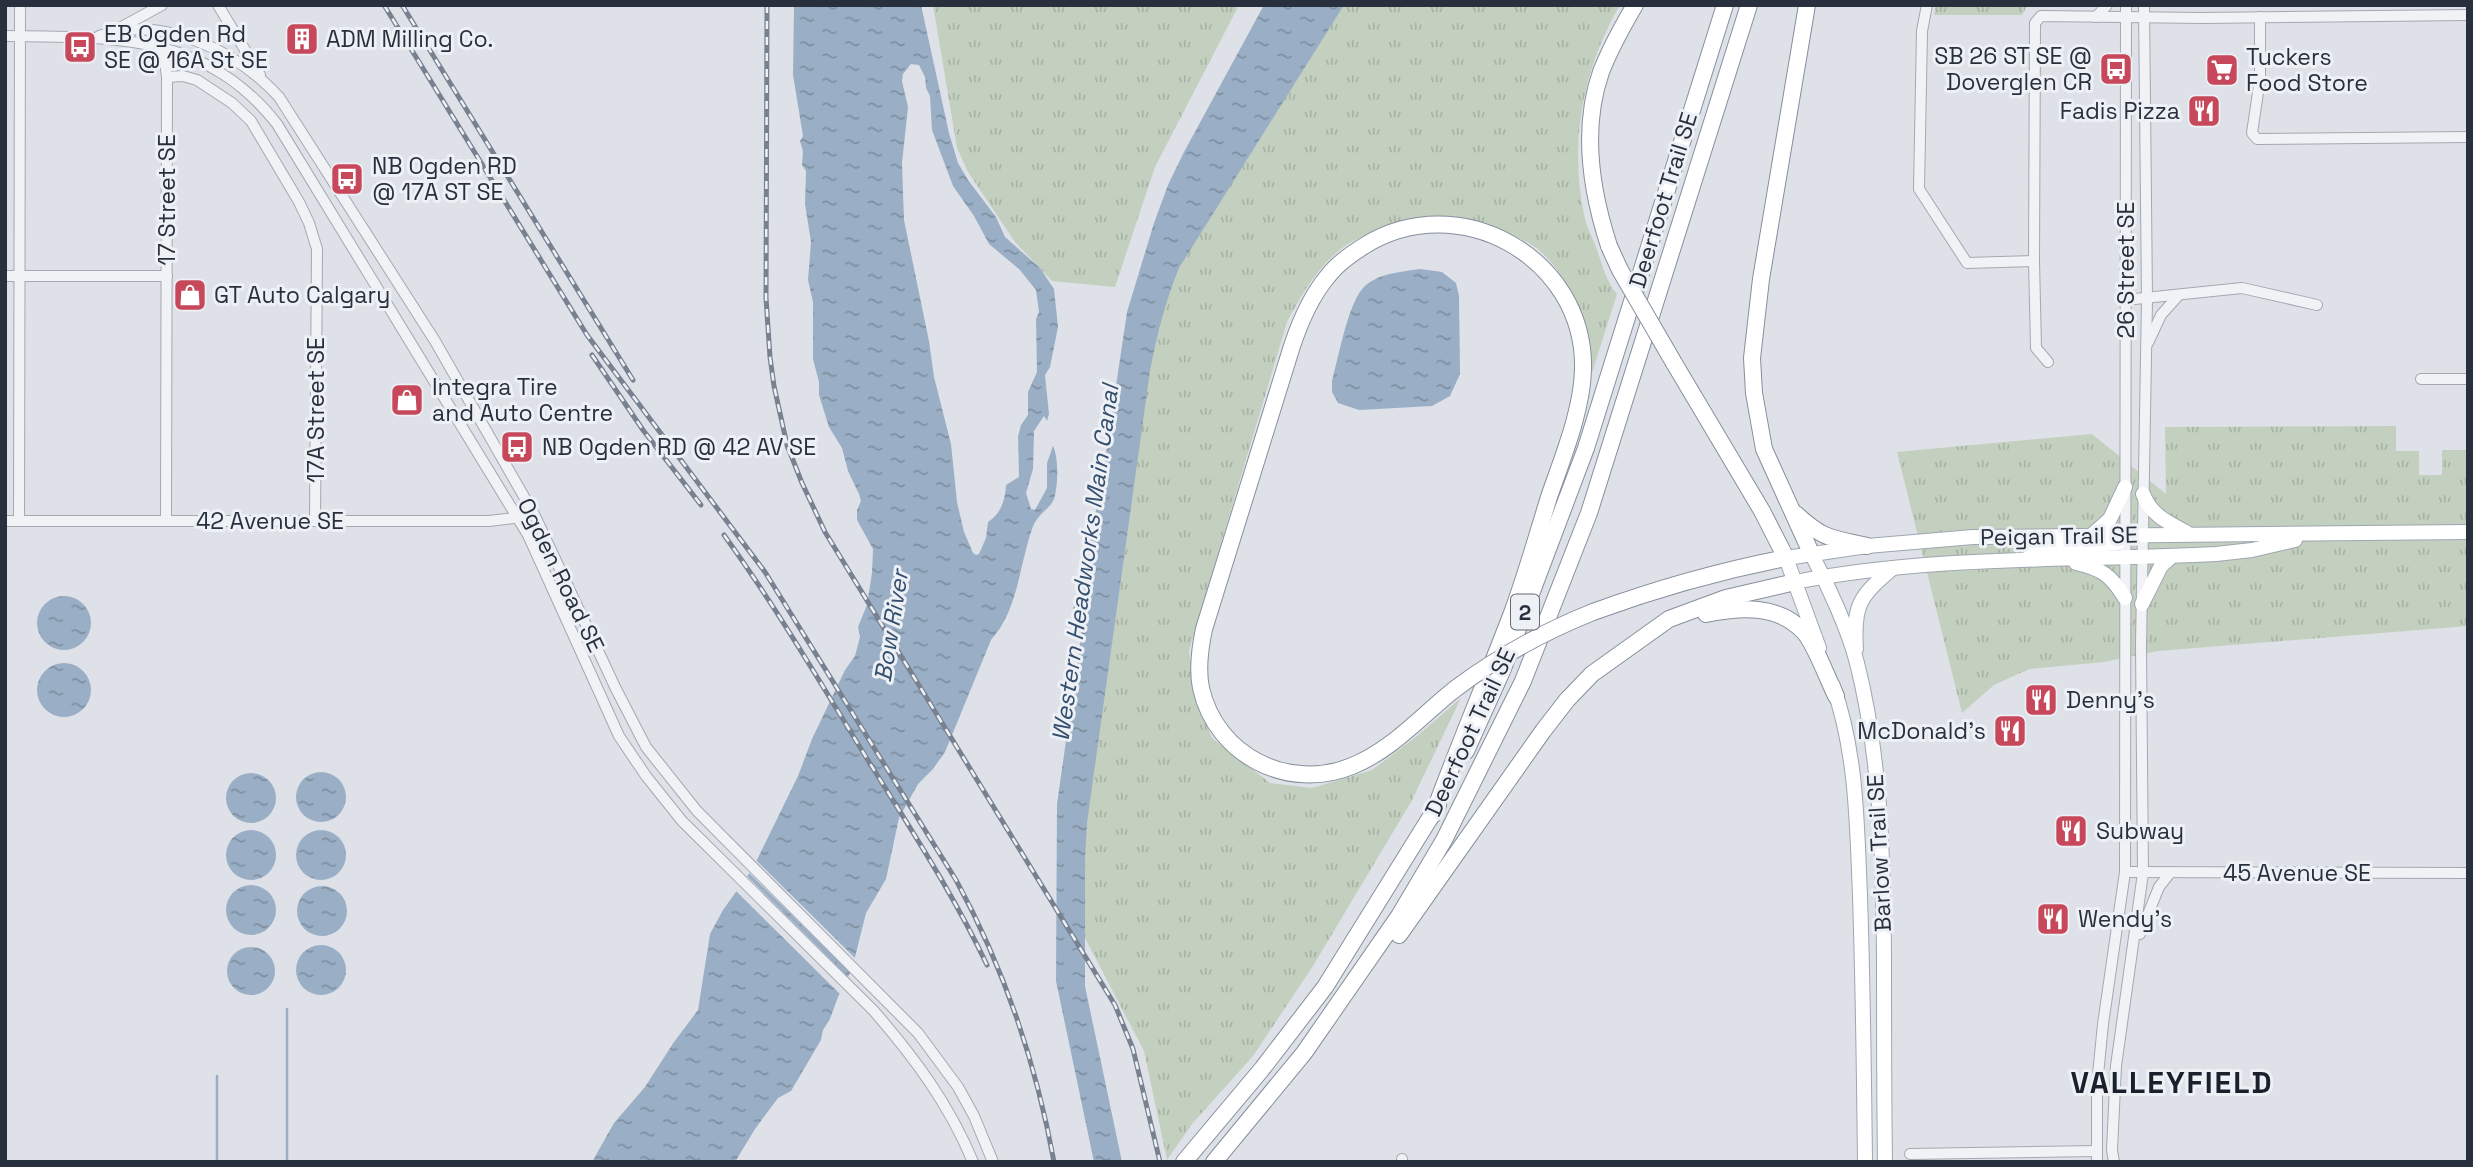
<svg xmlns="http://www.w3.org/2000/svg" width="2473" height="1167" font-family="'Space Grotesk',sans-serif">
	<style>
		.grass { fill: url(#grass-tufts) }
		.water { fill: url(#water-ripples); fill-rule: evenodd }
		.pier { fill: #dee1e7 }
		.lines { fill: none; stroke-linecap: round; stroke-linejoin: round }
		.stream { stroke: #9aafc5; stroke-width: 2.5 }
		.minor-casing { stroke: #a4a8b1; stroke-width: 12 }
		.major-casing { stroke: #9ea6b2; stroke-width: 16 }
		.highway-casing { stroke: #868f9d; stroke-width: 18 }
		.minor { stroke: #f0f2f5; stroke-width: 10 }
		.major { stroke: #fff; stroke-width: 14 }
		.highway { stroke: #fff; stroke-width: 16 }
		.rail-casing { stroke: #788190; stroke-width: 5 }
		.rail { stroke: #edf0f5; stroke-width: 2.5; stroke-dasharray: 8; stroke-linecap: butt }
		.highway-bridge-casing { stroke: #868f9d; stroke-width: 18; stroke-linecap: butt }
		.highway-bridge { stroke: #fff; stroke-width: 16 }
		.labels { text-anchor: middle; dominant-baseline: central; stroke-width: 6; stroke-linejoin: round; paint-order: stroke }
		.shield { fill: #edf0f5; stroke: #636a74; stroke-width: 2 }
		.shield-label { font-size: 21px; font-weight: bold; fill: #28303d }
		.poi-label { font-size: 23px; fill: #28303d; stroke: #edf0f5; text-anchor: start }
		.street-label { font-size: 23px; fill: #28303d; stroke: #edf0f5 }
		.water-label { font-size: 24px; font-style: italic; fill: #344e6e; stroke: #edf0f5 }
		.district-label { font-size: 30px; font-weight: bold; letter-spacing: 2px; fill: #1a212d; stroke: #edf0f5 }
	</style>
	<defs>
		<pattern id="grass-tufts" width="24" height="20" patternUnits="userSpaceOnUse" patternTransform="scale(1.75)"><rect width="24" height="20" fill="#c4d0bf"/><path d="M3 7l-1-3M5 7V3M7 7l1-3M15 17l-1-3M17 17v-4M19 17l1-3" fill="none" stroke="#a8b3a5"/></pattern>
		<pattern id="water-ripples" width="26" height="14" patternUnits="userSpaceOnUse" patternTransform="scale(1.75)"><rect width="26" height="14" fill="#9aafc5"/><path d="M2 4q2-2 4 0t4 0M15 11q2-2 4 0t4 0" fill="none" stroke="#7e8fa1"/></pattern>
	</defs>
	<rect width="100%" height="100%" fill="#dee1e7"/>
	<g class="grass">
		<path d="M 933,5 L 1239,5 L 1155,167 L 1115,287 L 1052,281 L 1015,242 L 968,172 L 957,148 Z"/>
		<path d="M 1330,5 L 1620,5 C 1583,69 1569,142 1584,214 C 1586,227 1593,238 1597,250 C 1603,266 1605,280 1617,294 L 1592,373 C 1588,330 1574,282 1541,252 C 1524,236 1471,217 1447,216 C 1419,215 1363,231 1341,249 C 1316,269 1302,294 1287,322 L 1189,651 L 1195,696 L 1212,738 L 1270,783 L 1312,788 L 1372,770 L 1417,736 L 1461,698 L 1411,802 L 1313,966 L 1253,1056 L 1192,1124 L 1167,1160 L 1144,1051 L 1075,919 L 1082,789 L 1159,293 Z"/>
		<path d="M 1936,5 L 2024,5 L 2027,6 L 2022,15 L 1934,15 Z"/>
		<path d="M 2396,426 L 2396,451 L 2419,451 L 2419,475 L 2442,475 L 2442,450 L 2468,450 L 2468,626 L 2158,651 L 2104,662 L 2029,669 L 1994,685 L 1962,713 L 1897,452 L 2092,434 L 2166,494 L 2165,427 Z"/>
	</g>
	<g class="water">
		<path d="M 794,5 L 921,5 L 949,133 L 958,163 L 968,180 L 996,217 L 1005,237 L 1040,268 L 1054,289 L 1058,327 L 1050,367 L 1045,375 L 1049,414 L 1047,421 L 1044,416 L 1034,431 L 1033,469 L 1026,493 L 1031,509 L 1035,510 L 1047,488 L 1047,463 L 1053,446 C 1059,458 1058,486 1054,499 C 1050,509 1037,514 1032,529 C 1019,567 1018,610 991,640 L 945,752 L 933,769 L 918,784 L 899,818 L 886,879 L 866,913 L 852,969 L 838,997 L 830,1019 L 823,1030 L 821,1040 L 791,1091 L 778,1098 L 755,1129 L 735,1162 L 592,1162 L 614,1123 L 645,1087 L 674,1042 L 698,1010 L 710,934 L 723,910 L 753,868 L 798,776 L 812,739 L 845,670 L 855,656 L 860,637 L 858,627 L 867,605 L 872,573 L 873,549 L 857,520 L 857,510 L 861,501 L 859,494 L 848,471 L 842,448 L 829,427 L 819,395 L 819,382 L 813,359 L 813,302 L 808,280 L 811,242 L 805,204 L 806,171 L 802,165 L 803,151 L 800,141 L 803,136 L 793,75 ZM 911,64 L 919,65 L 925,77 L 926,88 L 930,96 L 932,130 L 953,186 L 974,216 L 989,244 L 1019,269 L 1036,290 L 1039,312 L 1036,319 L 1037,372 L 1028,392 L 1028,415 L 1021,425 L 1018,436 L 1019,477 L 1006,485 C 1005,500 1001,514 988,522 L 986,538 L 979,554 L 976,555 L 973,553 L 964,532 L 957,502 L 951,444 L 934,377 L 929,341 L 904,220 L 902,163 L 908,107 L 902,81 L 903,74 Z"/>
		<path d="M 1264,5 L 1344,5 L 1179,268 C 1165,302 1157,335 1150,371 L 1087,823 L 1085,859 L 1085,986 L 1122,1162 L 1094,1162 L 1056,981 L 1057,804 L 1082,629 L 1080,623 L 1075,618 L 1075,610 L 1073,609 L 1077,595 L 1084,592 L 1094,546 L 1090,541 L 1102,480 L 1127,312 L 1154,223 L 1168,185 L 1184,152 Z"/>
		<path d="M 1420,269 L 1442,272 L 1456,283 L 1459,296 L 1460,374 L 1450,396 L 1432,406 L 1359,410 L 1338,403 L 1332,392 L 1332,381 C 1338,359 1348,304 1363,288 C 1377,273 1401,272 1420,269 Z"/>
		<circle cx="64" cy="623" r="27"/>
		<circle cx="64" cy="690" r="27"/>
		<circle cx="321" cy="797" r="25"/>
		<circle cx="251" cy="798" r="25"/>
		<circle cx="251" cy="855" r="25"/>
		<circle cx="321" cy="855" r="25"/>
		<circle cx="251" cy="910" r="25"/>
		<circle cx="322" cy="911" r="25"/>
		<circle cx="321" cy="970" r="25"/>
		<circle cx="251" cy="971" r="24"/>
	</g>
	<g class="pier">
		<path d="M 754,858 L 858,961 L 853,975 L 747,871 Z"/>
		<path d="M 745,874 L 851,980 L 842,996 L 734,889 Z"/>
	</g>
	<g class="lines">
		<g class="stream">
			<path d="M 287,1009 L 287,1162"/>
			<path d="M 217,1162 L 217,1076"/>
		</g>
		<defs>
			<g id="minor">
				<path d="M 218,5 L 260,75"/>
				<path d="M 1927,5 L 1922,31 L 1919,189 L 1967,263 L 2034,261"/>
				<path d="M 2096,17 L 2107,5"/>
				<path d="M 2260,17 L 2260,79 L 2252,133 L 2257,139 L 2468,137"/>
				<path d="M 118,29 L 162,5"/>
				<path d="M 5,36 C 111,37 205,32 277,124 L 528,535 L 619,736 L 646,776 L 682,821 L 873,1010 C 914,1057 949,1104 973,1162"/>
				<path d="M 99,36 C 162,14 237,51 279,97 L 435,341 L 535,516 L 616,689 L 646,747 L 697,811 L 918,1033 L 958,1087 L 974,1116 L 993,1162"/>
				<path d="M 163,47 L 167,77 L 166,521"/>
				<path d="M 167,77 L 183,76 L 197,80 L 232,103 L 251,121 L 299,202 L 309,223 L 317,249 L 315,521"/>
				<path d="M 5,276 L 167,276"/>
				<path d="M 2125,300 L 2242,288 L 2317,305"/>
				<path d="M 2148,343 L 2161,315 L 2178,296"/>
				<path d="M 2048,362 L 2036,348 L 2034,261 L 2035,23 L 2041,16 L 2202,18 L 2468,15"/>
				<path d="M 2421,379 L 2468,379"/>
				<path d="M 5,521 L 489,521 L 522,517"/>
				<path d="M 19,521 L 20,5"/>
				<path d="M 2125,872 L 2468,873"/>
				<path d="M 2140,934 L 2159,887 L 2170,873"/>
				<path d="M 1910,1154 L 2096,1151"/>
				<path d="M 1402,1159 L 1402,1162"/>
				<path d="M 2097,1162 L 2097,1085 L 2103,1024 L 2125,872 L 2126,5"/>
				<path d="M 2114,1162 L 2112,1150 L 2116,1066 L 2143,873 L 2141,646 L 2147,299 L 2144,5"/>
			</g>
			<g id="major">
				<path d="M 2143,494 C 2151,515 2167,522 2186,532"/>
				<path d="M 2092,535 L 2110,519 L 2125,487"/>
				<path d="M 2030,550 L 2118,543"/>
				<path d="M 1812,555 C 1828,585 1849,631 1857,663 C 1881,758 1883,856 1884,954 C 1884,1023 1884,1093 1885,1162"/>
				<path d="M 2076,563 C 2102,569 2111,575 2125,598"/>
				<path d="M 1795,582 C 1935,555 2074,561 2216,554 L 2252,550 L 2295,540"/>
				<path d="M 2142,604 L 2161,566 L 2172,556"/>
				<path d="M 1819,648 L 1786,558 L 1867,546 L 1973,537 L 2468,532"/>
				<path d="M 1856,649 C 1853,604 1860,596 1893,568"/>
				<path d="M 1833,686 C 1857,753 1857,827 1860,896 C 1863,985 1864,1073 1865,1162"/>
			</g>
			<g id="highway">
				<path d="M 1807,5 L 1761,279 L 1752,358 L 1754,393 L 1764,449 L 1812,555"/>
				<path d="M 1609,246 C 1591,191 1581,129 1601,72 C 1610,49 1622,27 1635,5"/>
				<path d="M 1796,514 C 1824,540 1832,538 1867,546"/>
				<path d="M 1593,612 C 1656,589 1719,571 1786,558 L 1762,511 L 1674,363"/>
				<path d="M 1706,614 C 1740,607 1778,604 1804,632 C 1815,644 1828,680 1836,696"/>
				<path d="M 1466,751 L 1502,671 L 1586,448 L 1725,5"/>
				<path d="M 1433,815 C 1458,747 1486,681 1512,613 C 1526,575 1537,536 1549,497 C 1562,459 1582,411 1583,370 C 1586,257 1458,187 1364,246 C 1351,254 1337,264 1328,276 C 1311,296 1300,322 1292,346 L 1204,629 C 1200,648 1197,669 1201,688 C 1216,756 1289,792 1352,766 C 1392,750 1422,715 1455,689"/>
				<path d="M 1399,935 L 1543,731 L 1567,700 L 1592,674 L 1669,619 L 1726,598 L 1795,582"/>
				<path d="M 1184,1162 L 1262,1069 L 1325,987 L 1438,805"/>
				<path d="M 1214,1162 L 1304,1053 L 1399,916 L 1444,840 L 1523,681 L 1589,513 L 1749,5"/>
			</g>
		</defs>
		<use href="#minor" class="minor-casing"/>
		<use href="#major" class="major-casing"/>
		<use href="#highway" class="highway-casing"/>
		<use href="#minor" class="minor"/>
		<use href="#major" class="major"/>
		<use href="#highway" class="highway"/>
		<defs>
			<g id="rail">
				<path d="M 384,5 L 587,335 L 765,572 L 956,880 C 1004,968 1036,1063 1054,1162"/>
				<path d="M 402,5 L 633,380"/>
				<path d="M 767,5 L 766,298 L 770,357 L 774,386 L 787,445 L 802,483 L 825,532 L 1115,1005 L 1133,1049 L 1160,1162"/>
				<path d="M 592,355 L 643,430 L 701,505"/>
				<path d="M 724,535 C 776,607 820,682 866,757 C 908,825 953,893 987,965"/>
			</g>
		</defs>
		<use href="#rail" class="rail-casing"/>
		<use href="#rail" class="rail"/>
		<defs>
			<g id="highway-bridge">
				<path d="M 1609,246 L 1620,270 L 1674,363"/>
				<path d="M 1455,689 C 1499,656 1543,632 1593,612"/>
			</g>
		</defs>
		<use href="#highway-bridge" class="highway-bridge-casing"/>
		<use href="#highway-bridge" class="highway-bridge"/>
	</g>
	<defs>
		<symbol id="building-square" viewBox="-11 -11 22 22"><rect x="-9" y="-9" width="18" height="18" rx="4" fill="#c7485b" stroke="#edf0f5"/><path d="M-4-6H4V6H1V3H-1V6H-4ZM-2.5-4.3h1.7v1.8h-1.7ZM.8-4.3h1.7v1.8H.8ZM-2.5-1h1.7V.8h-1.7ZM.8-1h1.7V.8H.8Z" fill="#fff"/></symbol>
		<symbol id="bus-square" viewBox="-11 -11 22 22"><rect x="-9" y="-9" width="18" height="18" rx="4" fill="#c7485b" stroke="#edf0f5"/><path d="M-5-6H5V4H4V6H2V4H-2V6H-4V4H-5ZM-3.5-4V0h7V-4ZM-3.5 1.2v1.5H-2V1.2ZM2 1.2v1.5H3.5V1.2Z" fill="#fff"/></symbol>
		<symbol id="supermarket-square" viewBox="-11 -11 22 22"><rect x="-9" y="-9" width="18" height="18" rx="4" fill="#c7485b" stroke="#edf0f5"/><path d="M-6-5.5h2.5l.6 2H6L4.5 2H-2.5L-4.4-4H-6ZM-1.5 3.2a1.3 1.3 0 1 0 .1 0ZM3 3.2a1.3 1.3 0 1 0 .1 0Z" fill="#fff"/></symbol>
		<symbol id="restaurant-square" viewBox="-11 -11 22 22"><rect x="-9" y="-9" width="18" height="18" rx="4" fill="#c7485b" stroke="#edf0f5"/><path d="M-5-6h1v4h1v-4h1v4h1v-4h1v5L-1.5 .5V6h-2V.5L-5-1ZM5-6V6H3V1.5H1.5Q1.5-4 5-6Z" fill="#fff"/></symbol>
		<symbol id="shop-square" viewBox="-11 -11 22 22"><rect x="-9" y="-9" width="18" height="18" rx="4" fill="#c7485b" stroke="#edf0f5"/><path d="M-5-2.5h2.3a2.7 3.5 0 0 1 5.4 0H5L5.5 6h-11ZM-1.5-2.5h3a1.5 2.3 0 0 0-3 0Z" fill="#fff"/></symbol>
	</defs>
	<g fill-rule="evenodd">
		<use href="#building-square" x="283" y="20" width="38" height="38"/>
		<use href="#bus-square" x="61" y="28" width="38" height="38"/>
		<use href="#bus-square" x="2097" y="50" width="38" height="38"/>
		<use href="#supermarket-square" x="2203" y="51" width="38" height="38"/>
		<use href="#restaurant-square" x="2185" y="92" width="38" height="38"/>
		<use href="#bus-square" x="328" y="160" width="38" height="38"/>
		<use href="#shop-square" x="171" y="276" width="38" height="38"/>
		<use href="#shop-square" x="388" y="381" width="38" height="38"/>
		<use href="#bus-square" x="498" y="428" width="38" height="38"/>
		<use href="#restaurant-square" x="2022" y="681" width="38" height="38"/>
		<use href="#restaurant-square" x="1991" y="712" width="38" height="38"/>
		<use href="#restaurant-square" x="2052" y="812" width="38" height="38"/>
		<use href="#restaurant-square" x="2034" y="900" width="38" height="38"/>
	</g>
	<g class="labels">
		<rect class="shield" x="1511" y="594.5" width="28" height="35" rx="5"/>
		<g class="shield-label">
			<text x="1525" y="612">2</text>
		</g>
		<g class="poi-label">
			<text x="104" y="34">EB Ogden Rd<tspan x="104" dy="26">SE @ 16A St SE</tspan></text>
			<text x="326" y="39">ADM Milling Co.</text>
			<text x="2092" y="56" text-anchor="end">SB 26 ST SE @<tspan x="2092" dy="26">Doverglen CR</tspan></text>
			<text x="2246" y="57">Tuckers<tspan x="2246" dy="26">Food Store</tspan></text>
			<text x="2180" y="111" text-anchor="end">Fadis Pizza</text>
			<text x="372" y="166">NB Ogden RD<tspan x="372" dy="26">@ 17A ST SE</tspan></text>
			<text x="214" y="295">GT Auto Calgary</text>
			<text x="432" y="387">Integra Tire<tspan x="432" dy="26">and Auto Centre</tspan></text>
			<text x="542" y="447">NB Ogden RD @ 42 AV SE</text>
			<text x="2066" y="700">Denny's</text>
			<text x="1986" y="731" text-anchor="end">McDonald's</text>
			<text x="2096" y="831">Subway</text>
			<text x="2078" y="919">Wendy's</text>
		</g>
		<g class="street-label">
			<text transform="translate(167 200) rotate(-90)">17 Street SE</text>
			<text transform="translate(1663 200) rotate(-73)">Deerfoot Trail SE</text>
			<text transform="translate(2126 270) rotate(-90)">26 Street SE</text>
			<text transform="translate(316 410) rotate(-90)">17A Street SE</text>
			<text x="270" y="521">42 Avenue SE</text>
			<text transform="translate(2059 536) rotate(-1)">Peigan Trail SE</text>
			<text transform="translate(561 575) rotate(64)">Ogden Road SE</text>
			<text transform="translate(1470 732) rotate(-65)">Deerfoot Trail SE</text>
			<text transform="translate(1879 853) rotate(-93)">Barlow Trail SE</text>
			<text x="2297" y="873">45 Avenue SE</text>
		</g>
		<g class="water-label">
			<text transform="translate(1085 563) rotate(-82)">Western Headworks Main Canal</text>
			<text transform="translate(891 626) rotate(-81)">Bow River</text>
		</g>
		<g class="district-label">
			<text x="2172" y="1082">VALLEYFIELD</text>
		</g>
	</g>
	<rect width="2473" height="1167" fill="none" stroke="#28303d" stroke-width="14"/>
</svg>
